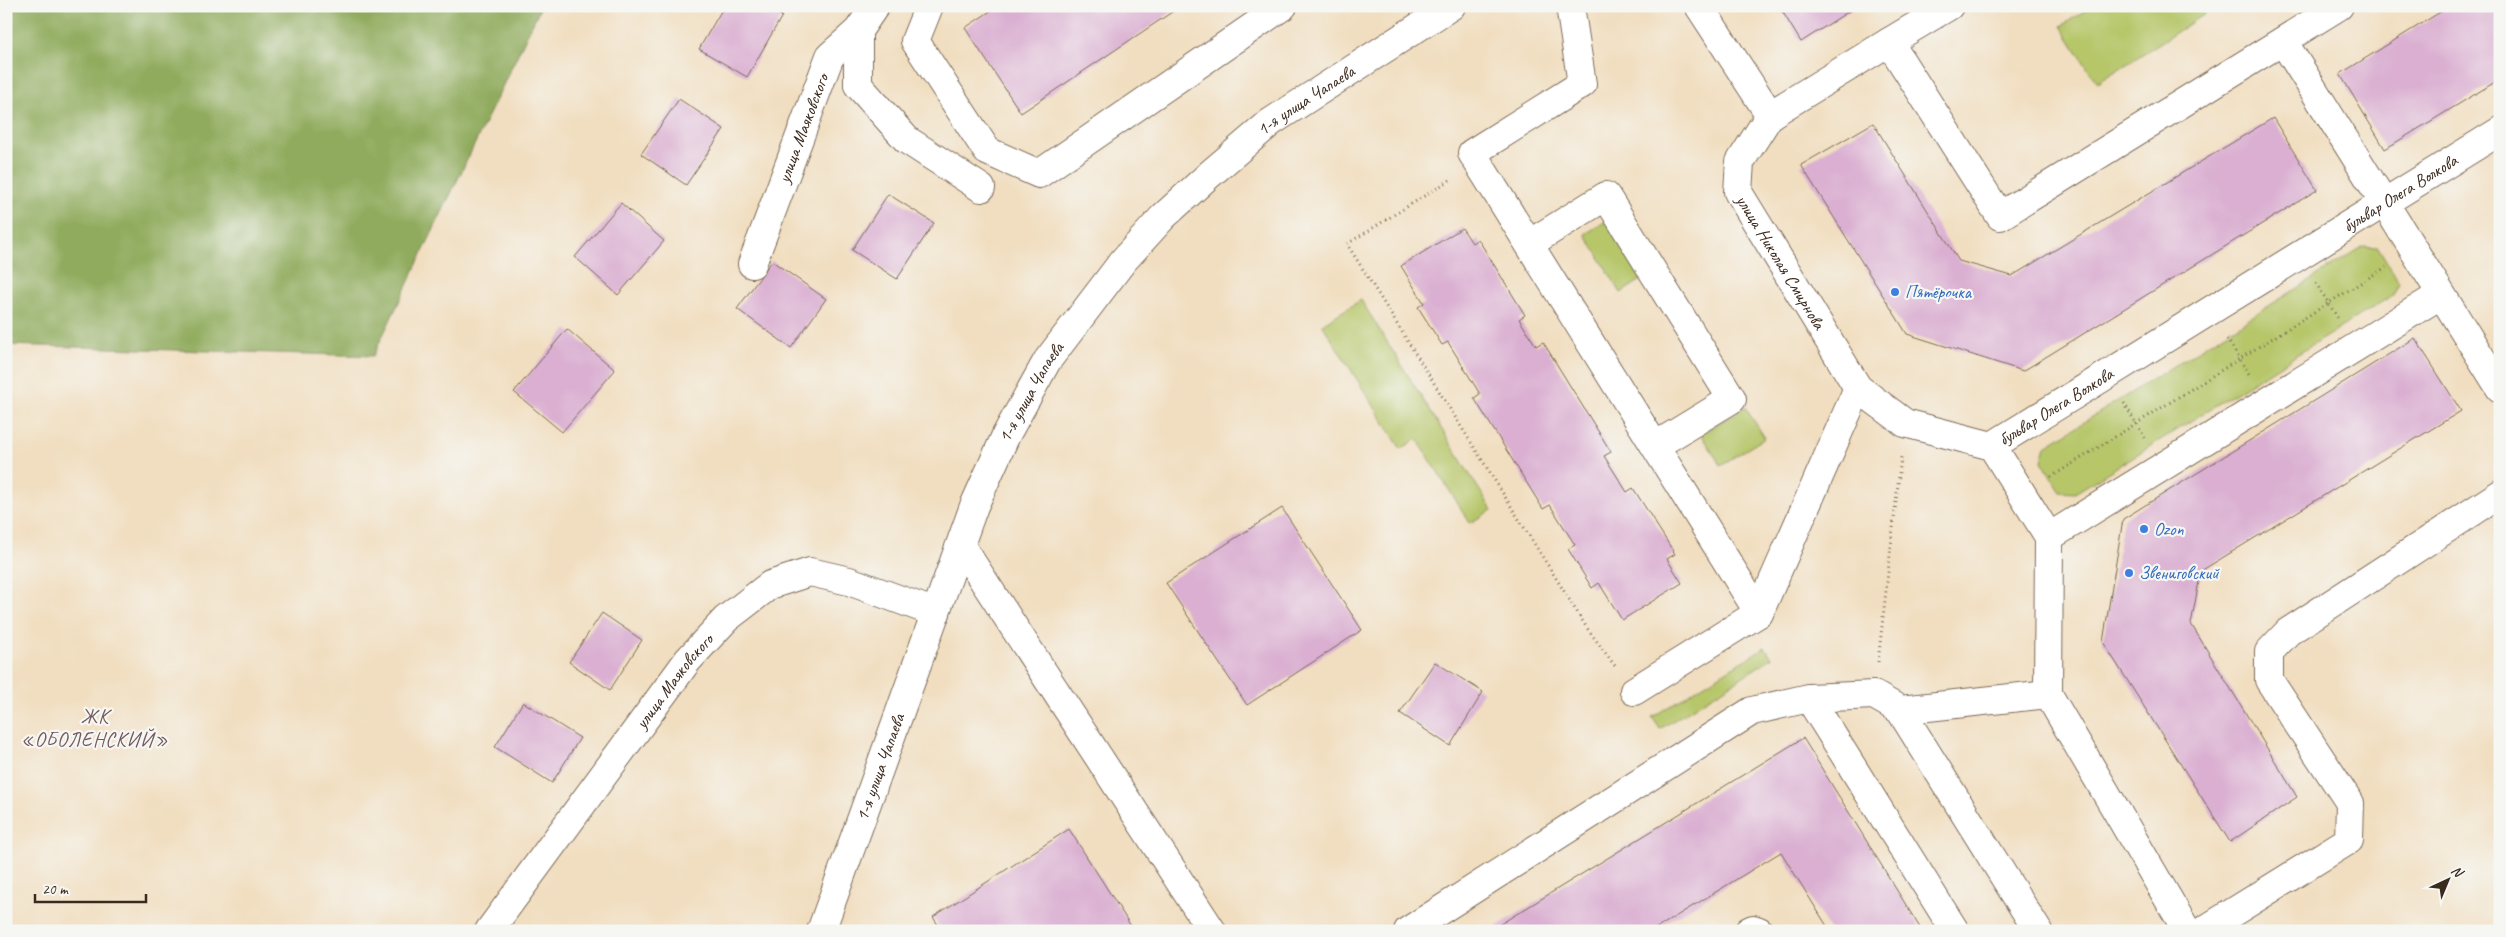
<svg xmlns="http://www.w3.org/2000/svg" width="2506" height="937" font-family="Caveat,sans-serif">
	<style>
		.green { fill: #b6c669; stroke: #787844 }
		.forest { fill: #90ab5d; stroke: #666a3e }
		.building { fill: #daafd1 }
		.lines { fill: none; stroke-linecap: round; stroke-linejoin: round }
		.minor-casing { stroke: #7b6957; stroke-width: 30 }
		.path { stroke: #7b6957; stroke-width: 3; stroke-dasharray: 1 4; stroke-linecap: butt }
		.minor { stroke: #fff; stroke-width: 28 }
		.shop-dot { fill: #3f7fe0; stroke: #f6f6f2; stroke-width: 2 }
		.labels { text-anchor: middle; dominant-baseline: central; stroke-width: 4.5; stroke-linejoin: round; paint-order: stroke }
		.street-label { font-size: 18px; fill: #3b2a1e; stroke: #f6f6f2 }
		.shop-label { font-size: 18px; fill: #366cbe; stroke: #f6f6f2; text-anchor: start }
		.quarter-label { font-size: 20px; letter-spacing: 1px; fill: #73595d; stroke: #f6f6f2 }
	</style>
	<rect width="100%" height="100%" fill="#f6f6f2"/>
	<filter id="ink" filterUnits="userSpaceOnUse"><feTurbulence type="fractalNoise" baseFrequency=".02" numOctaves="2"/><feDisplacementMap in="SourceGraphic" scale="10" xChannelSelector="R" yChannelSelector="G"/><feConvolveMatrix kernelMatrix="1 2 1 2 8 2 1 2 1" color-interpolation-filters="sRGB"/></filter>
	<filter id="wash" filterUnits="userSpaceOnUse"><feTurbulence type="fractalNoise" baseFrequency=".0096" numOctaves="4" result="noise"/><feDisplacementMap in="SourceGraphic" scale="20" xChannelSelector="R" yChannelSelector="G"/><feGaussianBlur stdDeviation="1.12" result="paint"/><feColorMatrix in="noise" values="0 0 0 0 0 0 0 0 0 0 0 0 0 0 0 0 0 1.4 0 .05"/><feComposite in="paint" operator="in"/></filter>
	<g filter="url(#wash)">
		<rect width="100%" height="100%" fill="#f1dec0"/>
		<g class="green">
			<path d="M 2092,6 L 2200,6 L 2205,14 L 2097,83 L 2061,26 Z"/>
			<path d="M 1608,220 L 1644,278 L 1621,293 L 1585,234 Z"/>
			<path d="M 2364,246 L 2378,247 L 2399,282 L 2393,295 L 2075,493 L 2060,492 L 2042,461 L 2046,446 Z"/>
			<path d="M 1361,300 L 1492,510 L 1470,523 L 1417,439 L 1401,449 L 1322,324 Z"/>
			<path d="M 1745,407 L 1765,438 L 1721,465 L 1701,434 Z"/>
			<path d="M 1765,647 L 1772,658 L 1660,729 L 1652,717 Z"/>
		</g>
		<path class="forest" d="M 6,6 L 541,6 L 373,356 L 6,345 Z"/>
		<g id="blocks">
			<g class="building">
				<path d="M 724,6 L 765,6 L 782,16 L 747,77 L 699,49 Z"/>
				<path d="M 998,6 L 1181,6 L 1021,113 L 965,28 Z"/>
				<path d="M 1779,6 L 1857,6 L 1801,42 Z"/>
				<path d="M 2450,6 L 2500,6 L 2500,79 L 2385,149 L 2340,74 Z"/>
				<path d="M 679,99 L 724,129 L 686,185 L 641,154 Z"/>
				<path d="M 2273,118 L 2317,190 L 2023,371 L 1907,334 L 1801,165 L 1873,123 L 1959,261 L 2012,276 Z"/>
				<path d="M 888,194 L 934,223 L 897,279 L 852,250 Z"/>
				<path d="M 621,203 L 664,241 L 618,295 L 575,257 Z"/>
				<path d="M 1462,228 L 1472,243 L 1478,239 L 1525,315 L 1519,319 L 1536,346 L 1543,342 L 1611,452 L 1604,456 L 1627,492 L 1633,488 L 1675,554 L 1667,559 L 1682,583 L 1622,620 L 1599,583 L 1592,588 L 1568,549 L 1575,545 L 1550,505 L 1543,509 L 1474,398 L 1480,394 L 1448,342 L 1442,345 L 1418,307 L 1424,303 L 1401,266 Z"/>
				<path d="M 772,261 L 826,299 L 791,348 L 737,309 Z"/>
				<path d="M 567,329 L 615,370 L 562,432 L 514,392 Z"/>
				<path d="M 2415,338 L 2461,411 L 2201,571 L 2191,624 L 2297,797 L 2230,842 L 2103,642 L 2123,519 Z"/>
				<path d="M 1282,508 L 1362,630 L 1247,705 L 1166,583 Z"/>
				<path d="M 602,613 L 642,640 L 610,690 L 569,662 Z"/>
				<path d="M 1435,662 L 1483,692 L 1450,746 L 1400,713 Z"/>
				<path d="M 523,702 L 580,738 L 552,783 L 495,747 Z"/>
				<path d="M 1803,738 L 1922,931 L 1830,931 L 1781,852 L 1652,931 L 1489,931 Z"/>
				<path d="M 1069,829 L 1134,931 L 942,931 L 933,917 Z"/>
			</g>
		</g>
	</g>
	<g filter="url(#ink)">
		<use href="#blocks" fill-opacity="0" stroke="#7b6957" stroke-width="1"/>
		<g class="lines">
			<defs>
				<g id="minor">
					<path d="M 929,6 L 915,41 L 987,151 L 1039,174 L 1283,6"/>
					<path d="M 1570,6 L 1582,84 L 1472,153 L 1759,613"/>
					<path id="s1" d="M 1699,6 L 1770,115 L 1740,162 L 1738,192 L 1858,388 L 1905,423 L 1992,446"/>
					<path d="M 1949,6 L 1889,42 L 2000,216 L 2339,6"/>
					<path d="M 858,31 L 858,85 L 907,140 L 981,188"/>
					<path d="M 2283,41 L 2500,388"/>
					<path d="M 1770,115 L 1889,42"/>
					<path d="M 1529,244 L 1606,196 L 1732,399 L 1655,446"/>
					<path id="s2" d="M 752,264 L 830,56 L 858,31 L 875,6"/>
					<path id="s3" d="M 1992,446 L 2500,131"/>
					<path d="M 1992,446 L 2049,537 L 2440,295"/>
					<path d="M 2049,537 L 2048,694 L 2187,931"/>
					<path d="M 961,546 L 1212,931"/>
					<path d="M 1634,691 L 1759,613 L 1858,388"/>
					<path d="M 1809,698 L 1955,931"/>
					<path d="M 1900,710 L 2048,694"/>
					<path id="s4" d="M 489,931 L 688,660 L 726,619 L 770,585 L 810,572 L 849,581 L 936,613"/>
					<path id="s5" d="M 821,931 L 974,506 L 1006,435 L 1047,361 L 1123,261 L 1163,217 L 1210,174 L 1271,122 L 1451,6"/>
					<path d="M 1408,931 L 1752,711 L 1809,698 L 1874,695 L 1900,710 L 2038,931"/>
					<path d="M 1749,931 L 1753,929 L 1759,931"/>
					<path d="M 2203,931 L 2349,840 L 2350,803 L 2269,680 L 2269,652 L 2288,632 L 2500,494"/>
				</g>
			</defs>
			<use href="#minor" class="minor-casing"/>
			<g class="path">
				<path d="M 1450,180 L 1347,244 L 1587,628 L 1615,666"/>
				<path d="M 2316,283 L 2339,320"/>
				<path d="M 2227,339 L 2249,374"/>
				<path d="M 2124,403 L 2145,438"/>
				<path d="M 2051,477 L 2386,267"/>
				<path d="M 1878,662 L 1901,457"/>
			</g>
			<use href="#minor" class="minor"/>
		</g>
	</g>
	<g class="shop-dot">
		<circle cx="1895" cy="292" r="5"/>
		<circle cx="2144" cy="529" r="5"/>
		<circle cx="2129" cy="573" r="5"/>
	</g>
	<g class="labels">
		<g class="street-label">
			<text stroke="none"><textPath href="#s5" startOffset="984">1-я улица Чапаева</textPath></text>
			<text stroke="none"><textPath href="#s2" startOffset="145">улица Маяковского</textPath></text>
			<text stroke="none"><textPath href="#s3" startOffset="480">бульвар Олега Волкова</textPath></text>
			<text stroke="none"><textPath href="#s1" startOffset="298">улица Николая Смирнова</textPath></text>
			<text stroke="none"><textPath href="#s5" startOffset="579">1-я улица Чапаева</textPath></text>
			<text stroke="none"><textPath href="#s3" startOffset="75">бульвар Олега Волкова</textPath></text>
			<text stroke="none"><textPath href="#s4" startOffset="311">улица Маяковского</textPath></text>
			<text stroke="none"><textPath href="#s5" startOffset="174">1-я улица Чапаева</textPath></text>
		</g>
		<g class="shop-label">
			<text x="1905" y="292">Пятёрочка</text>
			<text x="2154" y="529">Ozon</text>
			<text x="2139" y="573">Звениговский</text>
		</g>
		<g class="quarter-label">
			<text x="95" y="716">ЖК<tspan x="95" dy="23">«ОБОЛЕНСКИЙ»</tspan></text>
		</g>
	</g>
	<rect width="2506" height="937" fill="none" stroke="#f6f6f2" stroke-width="25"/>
	<g transform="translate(2448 880) rotate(44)" stroke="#f6f6f2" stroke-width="4" paint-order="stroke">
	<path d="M0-4L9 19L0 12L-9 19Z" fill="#3b2a1e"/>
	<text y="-8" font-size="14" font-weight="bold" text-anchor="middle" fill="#3b2a1e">N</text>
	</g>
	<path d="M35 894v8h111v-8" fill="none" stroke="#3b2a1e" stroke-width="2.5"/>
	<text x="42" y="894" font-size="15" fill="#3b2a1e" stroke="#f6f6f2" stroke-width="4" paint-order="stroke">20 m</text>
</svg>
